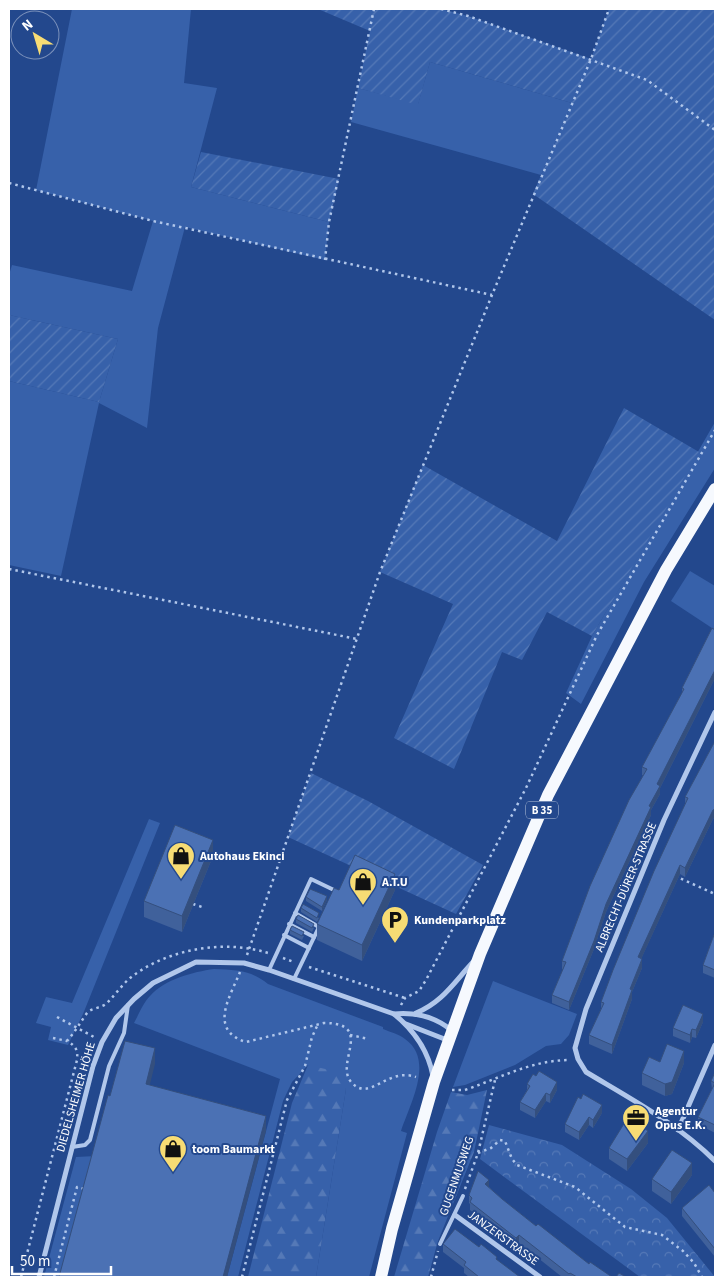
<svg xmlns="http://www.w3.org/2000/svg" width="724" height="1286" font-family="'Source Sans 3',sans-serif">
	<style>
		.grass { fill: #3761aa }
		.forest { fill: url(#forest-firs) }
		.park { fill: url(#park-crowns) }
		.garden { fill: url(#garden-furrows) }
		.lines { fill: none; stroke-linecap: round; stroke-linejoin: round }
		.path { stroke: #b1c7eb; stroke-width: 2.5; stroke-dasharray: 2.5 4; stroke-linecap: butt }
		.service { stroke: #b1c7eb; stroke-width: 4 }
		.minor { stroke: #b1c7eb; stroke-width: 5 }
		.primary { stroke: #f6f9fe; stroke-width: 12 }
		.wall { fill: #40619b }
		.shaded-wall { fill: #344f7e }
		.building { fill: #4b71b4; stroke: #344f7e }
		.labels { text-anchor: middle; dominant-baseline: central; stroke-width: 4; stroke-linejoin: round; paint-order: stroke }
		.shield { fill: #23488d; stroke: #bdc8dd; stroke-width: 1 }
		.shield-label { font-size: 11px; font-weight: bold; fill: #fff }
		.poi-label { font-size: 12px; font-weight: bold; fill: #fff; stroke: #23488d; text-anchor: start }
		.street-label { font-size: 12px; fill: #fff; stroke: #23488d }
	</style>
	<defs>
		<pattern id="forest-firs" width="22" height="20" patternUnits="userSpaceOnUse" patternTransform="scale(1.25)"><rect width="22" height="20" fill="#3761aa"/><path d="M5 1l3.5 6h-7zM16 11l3.5 6h-7z" fill="#5579b7"/></pattern>
		<pattern id="park-crowns" width="20" height="18" patternUnits="userSpaceOnUse" patternTransform="scale(1.25)"><rect width="20" height="18" fill="#3761aa"/><path d="M2 6a3 3 0 1 1 6 0M12 15a3 3 0 1 1 6 0" fill="none" stroke="#5579b7"/></pattern>
		<pattern id="garden-furrows" width="10" height="10" patternUnits="userSpaceOnUse" patternTransform="scale(1.25)"><rect width="10" height="10" fill="#3761aa"/><path d="M-1 1l2-2M0 10L10 0M9 11l2-2" fill="none" stroke="#5579b7"/></pattern>
	</defs>
	<rect width="100%" height="100%" fill="#23488d"/>
	<g class="grass">
		<path d="M 72,9 L 191,9 L 184,83 L 217,88 L 191,187 L 329,222 L 325,260 L 185,227 L 158,328 L 147,428 L 99,403 L 61,576 L 9,565 L 9,381 L 99,402 L 118,339 L 9,315 L 9,275 L 12,265 L 132,291 L 153,221 L 36,190 Z"/>
		<path d="M 430,62 L 572,103 L 541,175 L 351,122 L 358,88 L 418,104 Z"/>
		<path d="M 715,422 L 715,468 L 644,582 L 581,704 L 566,693 L 592,636 Z"/>
		<path d="M 690,571 L 715,586 L 715,630 L 671,601 Z"/>
		<path d="M 149,819 L 160,823 L 83,1014 L 68,1045 L 48,1040 L 51,1027 L 36,1023 L 46,997 L 72,1003 Z"/>
		<path d="M 214,969 C 236,970 251,970 268,984 L 383,1027 L 383,1029 C 390,1032 399,1034 405,1039 C 435,1060 410,1104 401,1131 L 407,1133 L 369,1277 L 316,1277 L 346,1089 L 308,1065 L 292,1082 L 283,1101 L 238,1277 L 227,1277 L 280,1079 L 134,1023 C 139,1014 143,1003 150,996 C 165,979 193,972 214,969 Z"/>
		<path d="M 493,981 L 577,1014 L 569,1035 L 561,1044 L 546,1046 L 515,1065 L 465,1085 L 453,1087 Z"/>
		<path d="M 96,1156 L 63,1277 L 44,1277 L 76,1157 Z"/>
	</g>
	<g class="forest">
		<path d="M 308,1065 L 338,1072 L 346,1089 L 316,1277 L 248,1277 L 292,1103 Z"/>
		<path d="M 487,1090 L 474,1152 L 438,1241 L 428,1277 L 394,1277 L 437,1132 L 451,1092 L 467,1095 Z"/>
	</g>
	<path class="park" d="M 489,1125 L 562,1145 L 631,1189 L 667,1218 L 715,1277 L 640,1277 L 480,1159 Z"/>
	<g class="garden">
		<path d="M 318,9 L 441,9 L 468,16 L 591,59 L 609,9 L 715,9 L 715,320 L 533,194 L 572,103 L 430,62 L 418,105 L 358,88 L 370,31 Z"/>
		<path d="M 201,152 L 339,179 L 329,222 L 191,187 Z"/>
		<path d="M 9,315 L 118,339 L 99,402 L 9,381 Z"/>
		<path d="M 624,408 L 699,452 L 592,636 L 547,612 L 522,660 L 502,652 L 454,769 L 394,738 L 453,604 L 380,572 L 423,465 L 557,541 Z"/>
		<path d="M 311,773 L 368,801 L 483,865 L 456,914 L 288,837 Z"/>
	</g>
	<g class="lines">
		<g class="path">
			<path d="M 441,9 L 468,16 L 647,80 L 715,130"/>
			<path d="M 9,183 L 153,221 L 492,295"/>
			<path d="M 325,260 L 329,222 L 374,9"/>
			<path d="M 9,569 L 357,639"/>
			<path d="M 675,876 L 715,894"/>
			<path d="M 193,904 L 202,907"/>
			<path d="M 247,955 L 380,572 L 492,295 L 591,59 L 609,9"/>
			<path d="M 283,958 L 294,962"/>
			<path d="M 309,967 L 405,998"/>
			<path d="M 240,972 C 230,997 208,1030 246,1042 L 324,1023 C 376,1023 333,1064 352,1083 C 370,1102 387,1067 416,1077"/>
			<path d="M 401,1005 L 405,998 L 419,991 L 426,980 L 526,788 L 597,635 L 715,430"/>
			<path d="M 57,1017 L 94,1037"/>
			<path d="M 350,1035 L 369,1039"/>
			<path d="M 53,1038 L 67,1041"/>
			<path d="M 452,1090 L 465,1090 C 500,1078 532,1060 570,1060"/>
			<path d="M 478,1153 L 491,1148 L 500,1140 L 505,1141 L 512,1159 L 517,1165 L 575,1187 L 625,1227 L 662,1235 L 683,1251 L 694,1263 L 702,1277"/>
			<path d="M 465,1189 L 478,1153 L 495,1080"/>
			<path d="M 21,1277 L 77,1060 C 78,1050 76,1046 67,1041 C 75,1032 80,1023 87,1013 C 91,1008 102,1008 107,1003 C 115,995 122,985 130,978 C 167,949 224,939 268,953"/>
			<path d="M 54,1277 L 77,1187 L 85,1189"/>
			<path d="M 242,1277 L 287,1100 L 305,1066 L 312,1037 L 318,1024"/>
			<path d="M 431,1277 L 438,1251"/>
		</g>
		<g class="service">
			<path d="M 295,913 L 319,927"/>
			<path d="M 289,924 L 314,937"/>
			<path d="M 284,935 L 309,948"/>
			<path d="M 269,970 L 311,879 L 336,891"/>
			<path d="M 294,979 L 319,927"/>
			<path d="M 72,1147 L 85,1145 L 90,1140 L 109,1066 L 124,1033 L 128,1005"/>
			<path d="M 440,1244 L 463,1196"/>
		</g>
		<g class="minor">
			<path d="M 715,712 L 664,820 L 586,1009 L 575,1048 L 578,1059 L 586,1072 C 631,1099 678,1124 715,1161"/>
			<path d="M 416,1013 C 443,1002 454,982 474,961"/>
			<path d="M 394,1014 C 416,1012 434,1016 451,1030"/>
			<path d="M 406,1024 L 447,1040"/>
			<path d="M 678,1130 L 715,1045"/>
			<path d="M 455,1215 L 540,1277"/>
			<path d="M 39,1277 L 93,1066 L 102,1042 L 116,1018 L 134,999 L 153,983 L 196,962 L 244,963 L 269,970 L 394,1014 C 415,1031 428,1050 433,1076"/>
		</g>
		<path class="primary" d="M 381,1277 L 392,1229 L 434,1082 L 480,954 L 548,795 L 666,570 L 715,489"/>
	</g>
	<g class="wall">
		<path d="M 715,630 L 715,678 L 660,788 L 660,794 L 651,810 L 651,815 L 606,912 L 594,949 L 569,1010 L 552,1003 L 552,995 L 563,969 L 562,969 L 562,961 L 643,775 L 642,775 L 642,767 L 682,693 L 682,688 Z"/>
		<path d="M 715,731 L 715,817 L 713,819 L 685,877 L 680,874 L 641,959 L 642,968 L 632,992 L 632,999 L 612,1054 L 589,1044 L 589,1035 L 601,1009 L 601,1002 L 685,804 L 685,797 L 715,741 Z"/>
		<path d="M 213,856 L 182,932 L 144,917 L 144,901 Z"/>
		<path d="M 339,890 L 395,890 L 362,961 L 317,940 L 317,924 Z"/>
		<path d="M 306,897 L 327,900 L 322,911 L 306,901 Z"/>
		<path d="M 301,908 L 319,918 L 317,922 L 301,912 Z"/>
		<path d="M 296,919 L 314,928 L 312,932 L 296,923 Z"/>
		<path d="M 290,930 L 304,936 L 302,940 L 290,934 Z"/>
		<path d="M 715,932 L 715,978 L 703,973 L 703,965 Z"/>
		<path d="M 703,1022 L 696,1038 L 692,1037 L 690,1043 L 673,1036 L 673,1028 Z"/>
		<path d="M 660,1062 L 684,1063 L 672,1094 L 665,1096 L 642,1085 L 642,1073 Z"/>
		<path d="M 715,1072 L 715,1133 L 698,1124 L 698,1117 L 712,1089 L 711,1081 Z"/>
		<path d="M 527,1084 L 557,1090 L 550,1103 L 546,1101 L 535,1118 L 520,1110 L 520,1102 L 527,1090 Z"/>
		<path d="M 602,1113 L 593,1128 L 589,1125 L 579,1140 L 565,1132 L 565,1124 Z"/>
		<path d="M 627,1123 L 648,1143 L 627,1171 L 609,1159 L 609,1148 Z"/>
		<path d="M 692,1175 L 671,1204 L 652,1191 L 652,1179 Z"/>
		<path d="M 489,1187 L 502,1199 L 536,1226 L 589,1264 L 612,1277 L 562,1277 L 519,1243 L 516,1246 L 470,1210 L 470,1204 L 469,1203 L 469,1195 Z"/>
		<path d="M 715,1193 L 715,1257 L 682,1216 L 682,1208 Z"/>
		<path d="M 443,1244 L 479,1247 L 520,1277 L 469,1277 L 464,1273 L 464,1268 L 443,1252 Z"/>
	</g>
	<g class="shaded-wall">
		<path d="M 715,670 L 715,678 L 660,788 L 660,794 L 651,810 L 651,815 L 606,912 L 594,949 L 569,1010 L 569,1002 L 606,904 L 657,784 Z"/>
		<path d="M 715,809 L 715,817 L 713,819 L 685,877 L 685,868 L 713,810 Z"/>
		<path d="M 213,840 L 213,856 L 182,932 L 182,916 Z"/>
		<path d="M 680,865 L 680,874 L 638,966 L 638,957 Z"/>
		<path d="M 395,874 L 395,890 L 362,961 L 362,945 Z"/>
		<path d="M 327,896 L 327,900 L 322,911 L 322,907 Z"/>
		<path d="M 642,959 L 642,968 L 632,992 L 632,999 L 612,1054 L 612,1045 L 630,989 Z"/>
		<path d="M 703,1014 L 703,1022 L 696,1038 L 696,1030 Z"/>
		<path d="M 692,1029 L 692,1037 L 690,1043 L 690,1035 Z"/>
		<path d="M 155,1048 L 155,1064 L 146,1100 L 146,1084 Z"/>
		<path d="M 684,1051 L 684,1063 L 672,1094 L 665,1096 L 665,1084 Z"/>
		<path d="M 557,1082 L 557,1090 L 550,1103 L 550,1095 Z"/>
		<path d="M 546,1093 L 546,1101 L 535,1118 L 535,1110 Z"/>
		<path d="M 602,1105 L 602,1113 L 593,1128 L 593,1120 Z"/>
		<path d="M 266,1116 L 266,1131 L 227,1277 L 223,1277 Z"/>
		<path d="M 589,1117 L 589,1125 L 579,1140 L 579,1132 Z"/>
		<path d="M 648,1131 L 648,1143 L 627,1171 L 627,1159 Z"/>
		<path d="M 692,1163 L 692,1175 L 671,1204 L 671,1192 Z"/>
		<path d="M 489,1180 L 489,1188 L 485,1184 Z"/>
		<path d="M 519,1235 L 519,1243 L 516,1246 L 516,1238 Z"/>
	</g>
	<g class="building">
		<path d="M 712,628 L 715,630 L 715,670 L 657,784 L 660,786 L 649,806 L 651,807 L 606,904 L 594,941 L 569,1002 L 552,995 L 566,962 L 562,961 L 590,886 L 629,800 L 647,769 L 642,767 L 684,689 L 682,688 Z"/>
		<path d="M 715,741 L 715,809 L 713,810 L 685,868 L 680,865 L 638,957 L 642,959 L 630,989 L 632,990 L 612,1045 L 589,1035 L 604,1003 L 601,1002 L 613,970 L 654,871 L 688,798 L 685,797 Z"/>
		<path d="M 175,825 L 213,840 L 182,916 L 144,901 Z"/>
		<path d="M 355,855 L 395,874 L 362,945 L 317,924 L 334,888 L 339,890 Z"/>
		<path d="M 310,889 L 327,896 L 322,907 L 306,897 Z"/>
		<path d="M 303,904 L 319,913 L 317,918 L 301,908 Z"/>
		<path d="M 298,915 L 314,924 L 312,928 L 296,919 Z"/>
		<path d="M 292,926 L 304,932 L 302,936 L 290,930 Z"/>
		<path d="M 715,932 L 715,970 L 703,965 Z"/>
		<path d="M 683,1005 L 703,1014 L 696,1030 L 692,1029 L 690,1035 L 673,1028 Z"/>
		<path d="M 125,1041 L 155,1048 L 146,1084 L 266,1116 L 223,1277 L 59,1277 L 108,1095 L 110,1096 Z"/>
		<path d="M 667,1044 L 684,1051 L 672,1082 L 665,1084 L 642,1073 L 649,1057 L 660,1062 Z"/>
		<path d="M 539,1071 L 557,1082 L 550,1095 L 546,1093 L 535,1110 L 520,1102 L 530,1086 L 527,1084 L 533,1074 L 536,1076 Z"/>
		<path d="M 715,1072 L 715,1125 L 698,1117 L 715,1083 L 711,1081 Z"/>
		<path d="M 583,1094 L 602,1105 L 593,1120 L 589,1117 L 579,1132 L 565,1124 L 578,1097 L 581,1099 Z"/>
		<path d="M 631,1119 L 648,1131 L 627,1159 L 609,1148 L 625,1122 L 627,1123 Z"/>
		<path d="M 672,1150 L 692,1163 L 671,1192 L 652,1179 Z"/>
		<path d="M 478,1171 L 489,1180 L 485,1184 L 502,1199 L 536,1226 L 538,1224 L 589,1264 L 590,1262 L 612,1277 L 577,1277 L 570,1273 L 569,1274 L 519,1235 L 516,1238 L 470,1202 L 472,1198 L 469,1195 Z"/>
		<path d="M 709,1185 L 715,1193 L 715,1249 L 682,1208 Z"/>
		<path d="M 455,1229 L 479,1247 L 481,1244 L 497,1257 L 496,1259 L 520,1277 L 479,1277 L 464,1265 L 466,1262 L 443,1244 Z"/>
		<path d="M 619,1273 L 626,1277 L 616,1277 Z"/>
	</g>
	<defs>
		<symbol id="shop-pin" viewBox="-11 -11 22 30"><path d="M0 17L-7.5 6A9.5 9.5 0 1 1 7.5 6Z" fill="#f7dc74" stroke="#23488d"/><path d="M-5-2.5h2.3a2.7 3.5 0 0 1 5.4 0H5L5.5 6h-11ZM-1.5-2.5h3a1.5 2.3 0 0 0-3 0Z" fill="#111"/></symbol>
		<symbol id="parking-pin" viewBox="-11 -11 22 30"><path d="M0 17L-7.5 6A9.5 9.5 0 1 1 7.5 6Z" fill="#f7dc74" stroke="#23488d"/><path d="M-3.5-5.5H1a3.5 3.5 0 0 1 0 7H-1V5.5H-3.5ZM-1-3.4V-.6H.8a1.4 1.4 0 0 0 0-2.8Z" fill="#111"/></symbol>
		<symbol id="office-pin" viewBox="-11 -11 22 30"><path d="M0 17L-7.5 6A9.5 9.5 0 1 1 7.5 6Z" fill="#f7dc74" stroke="#23488d"/><path d="M-6-3h4V-5.5h4V-3h4V5H-6ZM-1-4.5V-3h2v-1.5ZM-6 0V1H6V0Z" fill="#111"/></symbol>
	</defs>
	<g fill-rule="evenodd">
		<use href="#shop-pin" x="165" y="840" width="32" height="43"/>
		<use href="#shop-pin" x="347" y="866" width="32" height="43"/>
		<use href="#parking-pin" x="379" y="904" width="32" height="43"/>
		<use href="#office-pin" x="620" y="1102" width="32" height="43"/>
		<use href="#shop-pin" x="157" y="1133" width="32" height="43"/>
	</g>
	<g class="labels">
		<rect class="shield" x="526" y="801.5" width="32" height="17" rx="4"/>
		<g class="shield-label">
			<text x="542" y="810">B 35</text>
		</g>
		<g class="poi-label">
			<text x="200" y="856">Autohaus Ekinci</text>
			<text x="382" y="882">A.T.U</text>
			<text x="414" y="920">Kundenparkplatz</text>
			<text x="655" y="1111">Agentur<tspan x="655" dy="14">Opus E.K.</tspan></text>
			<text x="192" y="1149">toom Baumarkt</text>
		</g>
		<g class="street-label">
			<text transform="translate(626 887) rotate(-67)">ALBRECHT-DÜRER-STRASSE</text>
			<text transform="translate(76 1097) rotate(-74)">DIEDELSHEIMER HÖHE</text>
			<text transform="translate(457 1176) rotate(-71)">GUGENMUSWEG</text>
			<text transform="translate(503 1238) rotate(36)">JANZERSTRASSE</text>
		</g>
	</g>
	<rect width="724" height="1286" fill="none" stroke="#ffffff" stroke-width="20"/>
	<g transform="translate(35 35) rotate(322)"><circle r="24" fill="#23488d" stroke="#7b91bb"/>
	<path d="M0-4L9 19L0 12L-9 19Z" fill="#f7dc74"/>
	<text y="-8" font-size="14" font-weight="bold" text-anchor="middle" fill="#ffffff">N</text>
	</g>
	<path d="M12 1266v8h99v-8" fill="none" stroke="#ffffff" stroke-width="2.5"/>
	<text x="20" y="1266" font-size="15" fill="#ffffff" stroke="#23488d" stroke-width="4" paint-order="stroke">50 m</text>
</svg>
